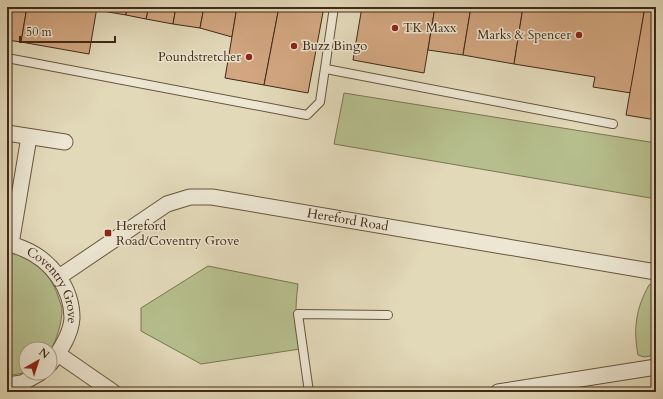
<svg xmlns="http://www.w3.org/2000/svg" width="663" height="399" font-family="Cardo,serif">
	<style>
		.green { fill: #b6be8d; stroke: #7c7452 }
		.building { fill: #d1a680; stroke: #412916 }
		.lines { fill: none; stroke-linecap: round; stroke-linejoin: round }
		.lane-casing { stroke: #69553f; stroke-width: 10 }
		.street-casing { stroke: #69553f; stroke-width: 17 }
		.lane { stroke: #ece6d2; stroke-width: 8 }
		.street { stroke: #ece6d2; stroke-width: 15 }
		.poi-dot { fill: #8f2418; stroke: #ece6d2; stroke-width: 1.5 }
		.labels { text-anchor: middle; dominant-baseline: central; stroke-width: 3; stroke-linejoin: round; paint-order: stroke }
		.poi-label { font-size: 13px; fill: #412916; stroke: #ece6d2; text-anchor: start }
		.street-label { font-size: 13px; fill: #412916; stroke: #ece6d2 }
	</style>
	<rect width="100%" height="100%" fill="#e2d9b9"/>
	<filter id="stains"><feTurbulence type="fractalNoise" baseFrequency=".005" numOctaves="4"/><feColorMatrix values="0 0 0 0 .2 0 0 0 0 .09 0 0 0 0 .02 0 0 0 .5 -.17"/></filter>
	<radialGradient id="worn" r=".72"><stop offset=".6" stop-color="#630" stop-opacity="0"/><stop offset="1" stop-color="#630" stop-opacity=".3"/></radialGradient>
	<g class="green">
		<path d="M 344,93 L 656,143 L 656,199 L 334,144 Z"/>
		<path d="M 7,253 C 32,255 50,273 58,296 C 59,300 61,304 62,308 C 62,324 57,338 50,352 L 50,349 L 26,349 L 26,371 L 23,373 L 7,376 Z"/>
		<path d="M 208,266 L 298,284 C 295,308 295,326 300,349 L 201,364 L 141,331 L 141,308 Z"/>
		<path d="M 653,283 L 656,284 L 656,355 L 644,357 L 638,355 C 633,329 636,308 649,285 Z"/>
	</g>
	<g class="building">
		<path d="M 7,7 L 27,7 L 21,42 L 7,40 Z"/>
		<path d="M 27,7 L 97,7 L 89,54 L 21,42 Z"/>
		<path d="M 97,7 L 127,7 L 126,15 L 97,10 Z"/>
		<path d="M 127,7 L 149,7 L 146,19 L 126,15 Z"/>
		<path d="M 149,7 L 176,7 L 173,24 L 146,19 Z"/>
		<path d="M 176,7 L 204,7 L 200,28 L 173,24 Z"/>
		<path d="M 204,7 L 237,7 L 232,37 L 200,28 Z"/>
		<path d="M 237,7 L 279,7 L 264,85 L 225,78 Z"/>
		<path d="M 279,7 L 324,7 L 308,93 L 264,85 Z"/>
		<path d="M 362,7 L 435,7 L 424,73 L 353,60 Z"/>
		<path d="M 435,7 L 471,7 L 463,55 L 428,50 Z"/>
		<path d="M 471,7 L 523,7 L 514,64 L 463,55 Z"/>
		<path d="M 523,7 L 645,7 L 631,93 L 593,87 L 595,77 L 514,64 Z"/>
		<path d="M 645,7 L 656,7 L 656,120 L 626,115 Z"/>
	</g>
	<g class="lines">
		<defs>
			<g id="lane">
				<path d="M 7,58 L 307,115 L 320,102 L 334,7"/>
				<path d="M 326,69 L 613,124"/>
				<path d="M 309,392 L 298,314 L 388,315"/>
			</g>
			<g id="street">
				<path d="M 7,133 L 65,142"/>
				<path id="s1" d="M 7,244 C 13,244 19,247 24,249 C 51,260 72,288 72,318 C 71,335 60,351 50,364"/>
				<path d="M 11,244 L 29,137"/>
				<path id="s2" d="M 59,277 L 167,204 L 190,197 L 212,197 L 656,272"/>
				<path d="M 58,354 L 113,392"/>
				<path d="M 7,385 L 22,383 L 40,373"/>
				<path d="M 498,392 L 656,367"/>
			</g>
		</defs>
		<use href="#lane" class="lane-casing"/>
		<use href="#street" class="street-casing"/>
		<use href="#lane" class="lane"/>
		<use href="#street" class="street"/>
	</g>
	<g class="poi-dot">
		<circle cx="395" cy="28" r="4"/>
		<circle cx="579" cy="35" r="4"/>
		<circle cx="294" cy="46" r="4"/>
		<circle cx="249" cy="57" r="4"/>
		<rect x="104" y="229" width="8" height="8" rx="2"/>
	</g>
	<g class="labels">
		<g class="poi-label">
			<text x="403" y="28">TK Maxx</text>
			<text x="571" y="35" text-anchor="end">Marks &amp; Spencer</text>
			<text x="302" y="46">Buzz Bingo</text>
			<text x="241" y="57" text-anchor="end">Poundstretcher</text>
			<text x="116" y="226">Hereford<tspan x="116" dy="15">Road/Coventry Grove</tspan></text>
		</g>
		<g class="street-label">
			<text stroke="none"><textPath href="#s2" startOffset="314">Hereford Road</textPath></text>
			<text stroke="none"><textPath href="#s1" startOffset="67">Coventry Grove</textPath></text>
		</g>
	</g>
	<rect width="663" height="399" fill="none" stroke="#e2d9b9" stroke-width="24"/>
	<rect x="8" y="8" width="647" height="383" fill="none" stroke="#412916" stroke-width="2"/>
	<rect x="12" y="12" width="639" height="375" fill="none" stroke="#412916"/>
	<g transform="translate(38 361) rotate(39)"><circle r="19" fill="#ece6d2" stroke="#a89a87"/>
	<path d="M0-3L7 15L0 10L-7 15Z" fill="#8f2418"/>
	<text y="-6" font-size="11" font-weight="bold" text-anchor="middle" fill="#412916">N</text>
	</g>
	<path d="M20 36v6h95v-6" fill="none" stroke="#412916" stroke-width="2"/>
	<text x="26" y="36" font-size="12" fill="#412916" stroke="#ece6d2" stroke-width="3" paint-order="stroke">50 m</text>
	<rect width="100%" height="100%" filter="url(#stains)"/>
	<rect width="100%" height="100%" fill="url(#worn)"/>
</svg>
